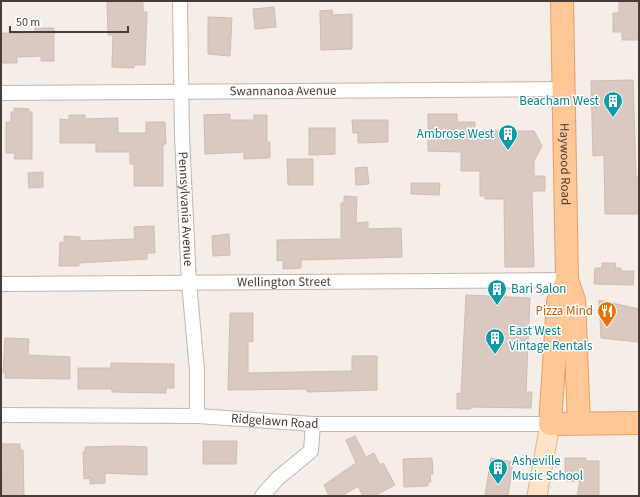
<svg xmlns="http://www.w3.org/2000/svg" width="640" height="497" font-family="'Source Sans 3',sans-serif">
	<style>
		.building { fill: #d9c9c0; stroke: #d1bcb0 }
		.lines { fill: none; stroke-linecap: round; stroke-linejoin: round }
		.street-casing { stroke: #c3b6ad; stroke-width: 16 }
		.secondary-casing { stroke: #d8b799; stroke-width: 21 }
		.primary-casing { stroke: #e59e65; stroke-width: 24 }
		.street { stroke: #fff; stroke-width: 14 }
		.secondary { stroke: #ffe3c7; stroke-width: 19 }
		.primary { stroke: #ffc796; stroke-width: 22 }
		.labels { text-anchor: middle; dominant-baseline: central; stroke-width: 3; stroke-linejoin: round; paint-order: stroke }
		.street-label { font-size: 13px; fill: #483d36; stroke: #fff }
		.culture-label { font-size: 13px; fill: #0d838f; stroke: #fff; text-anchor: start }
		.food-label { font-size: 13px; fill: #c56008; stroke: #fff; text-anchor: end }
	</style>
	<rect width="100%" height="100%" fill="#f4ede8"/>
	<g class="building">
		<path d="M 107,1 L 143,1 L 143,12 L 147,12 L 145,65 L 134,65 L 134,68 L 112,67 L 113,35 L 108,35 Z"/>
		<path d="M 619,1 L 639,1 L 639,40 L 622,40 L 622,32 L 613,32 L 613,13 L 619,13 Z"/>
		<path d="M 274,7 L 276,27 L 255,29 L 253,9 Z"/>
		<path d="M 332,10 L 333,15 L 352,14 L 352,49 L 321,50 L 320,11 Z"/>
		<path d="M 208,17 L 232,18 L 230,56 L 208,54 Z"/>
		<path d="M 35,28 L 54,28 L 54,61 L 41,61 L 41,56 L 17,57 L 17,63 L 1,63 L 1,33 L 35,34 Z"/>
		<path d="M 633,80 L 636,177 L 639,177 L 639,214 L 605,214 L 604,155 L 593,156 L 591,81 Z"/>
		<path d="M 14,108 L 29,109 L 29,112 L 32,112 L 32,159 L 14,159 L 15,153 L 6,153 L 6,122 L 11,122 L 11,112 L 14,112 Z"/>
		<path d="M 230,114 L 230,120 L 254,120 L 254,115 L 267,115 L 267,142 L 270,142 L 270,158 L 244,159 L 244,152 L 205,154 L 204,115 Z"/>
		<path d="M 428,114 L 457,114 L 457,122 L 475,122 L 475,131 L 534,131 L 542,146 L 534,161 L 534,176 L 545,176 L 545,191 L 532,191 L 534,267 L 505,267 L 504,199 L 485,199 L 485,196 L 480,196 L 480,171 L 461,171 L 461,152 L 428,151 Z"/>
		<path d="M 69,115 L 85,115 L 85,119 L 118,118 L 118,133 L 146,133 L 146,122 L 165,122 L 166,144 L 163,144 L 163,186 L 134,186 L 134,164 L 130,164 L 130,152 L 96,152 L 96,143 L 60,143 L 60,119 L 69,120 Z"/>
		<path d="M 352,120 L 388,120 L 388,142 L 358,143 L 358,133 L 353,133 Z"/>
		<path d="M 309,128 L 335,128 L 335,154 L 309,155 Z"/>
		<path d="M 287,159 L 313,159 L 313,185 L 288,185 Z"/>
		<path d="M 367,167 L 369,184 L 356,185 L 355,168 Z"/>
		<path d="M 43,172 L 43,187 L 29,188 L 28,173 Z"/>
		<path d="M 411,183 L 440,183 L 439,195 L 411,194 Z"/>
		<path d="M 344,196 L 357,197 L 356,223 L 368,222 L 368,229 L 401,228 L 402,257 L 301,260 L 301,268 L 283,269 L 283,260 L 277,261 L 277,240 L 341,239 L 341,203 L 344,203 Z"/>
		<path d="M 154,226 L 155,253 L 147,253 L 147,259 L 79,263 L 79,266 L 59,266 L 60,242 L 64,243 L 64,236 L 80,237 L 80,241 L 135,239 L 134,227 Z"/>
		<path d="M 229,234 L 230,255 L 213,256 L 212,236 Z"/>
		<path d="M 602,263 L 616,263 L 615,268 L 621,268 L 621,271 L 634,271 L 633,285 L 594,284 L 595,268 L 602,268 Z"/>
		<path d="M 466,295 L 530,298 L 526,392 L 532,392 L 531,408 L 471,407 L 471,409 L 457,409 L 457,393 L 461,394 Z"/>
		<path d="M 599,300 L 639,309 L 639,342 L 601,338 Z"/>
		<path d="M 230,313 L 253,313 L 253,342 L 248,341 L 248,373 L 352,371 L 352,356 L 377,356 L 377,390 L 307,392 L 307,389 L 228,390 Z"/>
		<path d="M 5,338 L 29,339 L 28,355 L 70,357 L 70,379 L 5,378 L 6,373 L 3,373 Z"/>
		<path d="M 111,363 L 174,364 L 174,388 L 166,388 L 166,393 L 112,392 L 112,389 L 78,389 L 78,368 L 111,368 Z"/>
		<path d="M 355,436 L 366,457 L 374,453 L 380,465 L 383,463 L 395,485 L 374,496 L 363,496 L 358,486 L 342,496 L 329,496 L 324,485 L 356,463 L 346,440 Z"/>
		<path d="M 203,441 L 237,441 L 236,464 L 203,464 Z"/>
		<path d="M 1,444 L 20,444 L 20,450 L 23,450 L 24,496 L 2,496 Z"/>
		<path d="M 121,446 L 147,447 L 147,475 L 105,473 L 105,483 L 90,484 L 90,478 L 84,479 L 83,452 L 85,452 L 85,447 Z"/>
		<path d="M 432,458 L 433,474 L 430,474 L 431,482 L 428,482 L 428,486 L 404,487 L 403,459 Z"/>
		<path d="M 491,458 L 513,462 L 508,496 L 485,496 Z"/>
		<path d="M 565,458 L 586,458 L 586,461 L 599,461 L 599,496 L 577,496 L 580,481 L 565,481 Z"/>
	</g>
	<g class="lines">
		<defs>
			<g id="street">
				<path id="s1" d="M 180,1 L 182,137 L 189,283 L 197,370 L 197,416"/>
				<path id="s2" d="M 1,93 L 564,89"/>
				<path id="s3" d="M 1,284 L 567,280"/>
				<path id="s4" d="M 1,415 L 197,416 L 313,424 L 550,424"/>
				<path d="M 262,496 L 278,478 L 311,451 L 313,424"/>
			</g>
			<path id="secondary" d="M 537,496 L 550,424"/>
			<g id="primary">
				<path id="s5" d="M 562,1 L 567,280 L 574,300 L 579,423"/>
				<path d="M 567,280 L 558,302 L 550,424 L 639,423"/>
			</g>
		</defs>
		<use href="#street" class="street-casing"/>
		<use href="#secondary" class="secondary-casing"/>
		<use href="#primary" class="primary-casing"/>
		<use href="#street" class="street"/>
		<use href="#secondary" class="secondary"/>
		<use href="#primary" class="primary"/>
	</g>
	<defs>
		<symbol id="building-pin" viewBox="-11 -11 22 30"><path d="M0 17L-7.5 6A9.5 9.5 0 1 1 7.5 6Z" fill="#0f9aa8" stroke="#fff"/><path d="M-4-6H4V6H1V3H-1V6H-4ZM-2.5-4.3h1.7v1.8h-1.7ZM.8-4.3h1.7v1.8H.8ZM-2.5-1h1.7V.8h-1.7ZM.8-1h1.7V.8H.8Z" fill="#fff"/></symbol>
		<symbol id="restaurant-pin" viewBox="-11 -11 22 30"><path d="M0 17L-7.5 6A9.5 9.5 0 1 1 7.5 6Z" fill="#e8710a" stroke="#fff"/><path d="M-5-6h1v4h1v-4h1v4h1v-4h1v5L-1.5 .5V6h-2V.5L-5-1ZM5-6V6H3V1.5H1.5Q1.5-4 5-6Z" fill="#fff"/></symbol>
	</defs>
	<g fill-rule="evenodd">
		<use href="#building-pin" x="602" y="90" width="22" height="30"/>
		<use href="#building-pin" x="497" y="123" width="22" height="30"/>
		<use href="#building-pin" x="486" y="278" width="22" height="30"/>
		<use href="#restaurant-pin" x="596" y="300" width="22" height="30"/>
		<use href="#building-pin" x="484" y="327" width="22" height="30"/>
		<use href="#building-pin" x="487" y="457" width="22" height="30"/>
	</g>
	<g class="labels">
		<g class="street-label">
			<text stroke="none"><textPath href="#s2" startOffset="282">Swannanoa Avenue</textPath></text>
			<text stroke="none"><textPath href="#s5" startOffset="163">Haywood Road</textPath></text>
			<text stroke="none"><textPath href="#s1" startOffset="208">Pennsylvania Avenue</textPath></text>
			<text stroke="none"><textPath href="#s3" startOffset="283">Wellington Street</textPath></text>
			<text stroke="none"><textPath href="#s4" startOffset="274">Ridgelawn Road</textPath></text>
		</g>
		<g class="culture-label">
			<text x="599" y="101" text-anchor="end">Beacham West</text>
			<text x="494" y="134" text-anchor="end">Ambrose West</text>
			<text x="511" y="289">Bari Salon</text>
			<text x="509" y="331">East West<tspan x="509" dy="15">Vintage Rentals</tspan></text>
			<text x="512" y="461">Asheville<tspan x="512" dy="15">Music School</tspan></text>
		</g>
		<g class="food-label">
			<text x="593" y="311">Pizza Mind</text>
		</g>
	</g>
	<rect width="640" height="497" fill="none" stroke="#483d36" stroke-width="4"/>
	<path d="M10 26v6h118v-6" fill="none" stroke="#483d36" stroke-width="2"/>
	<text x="16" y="26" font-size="12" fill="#483d36" stroke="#ffffff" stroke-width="3" paint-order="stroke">50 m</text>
</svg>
